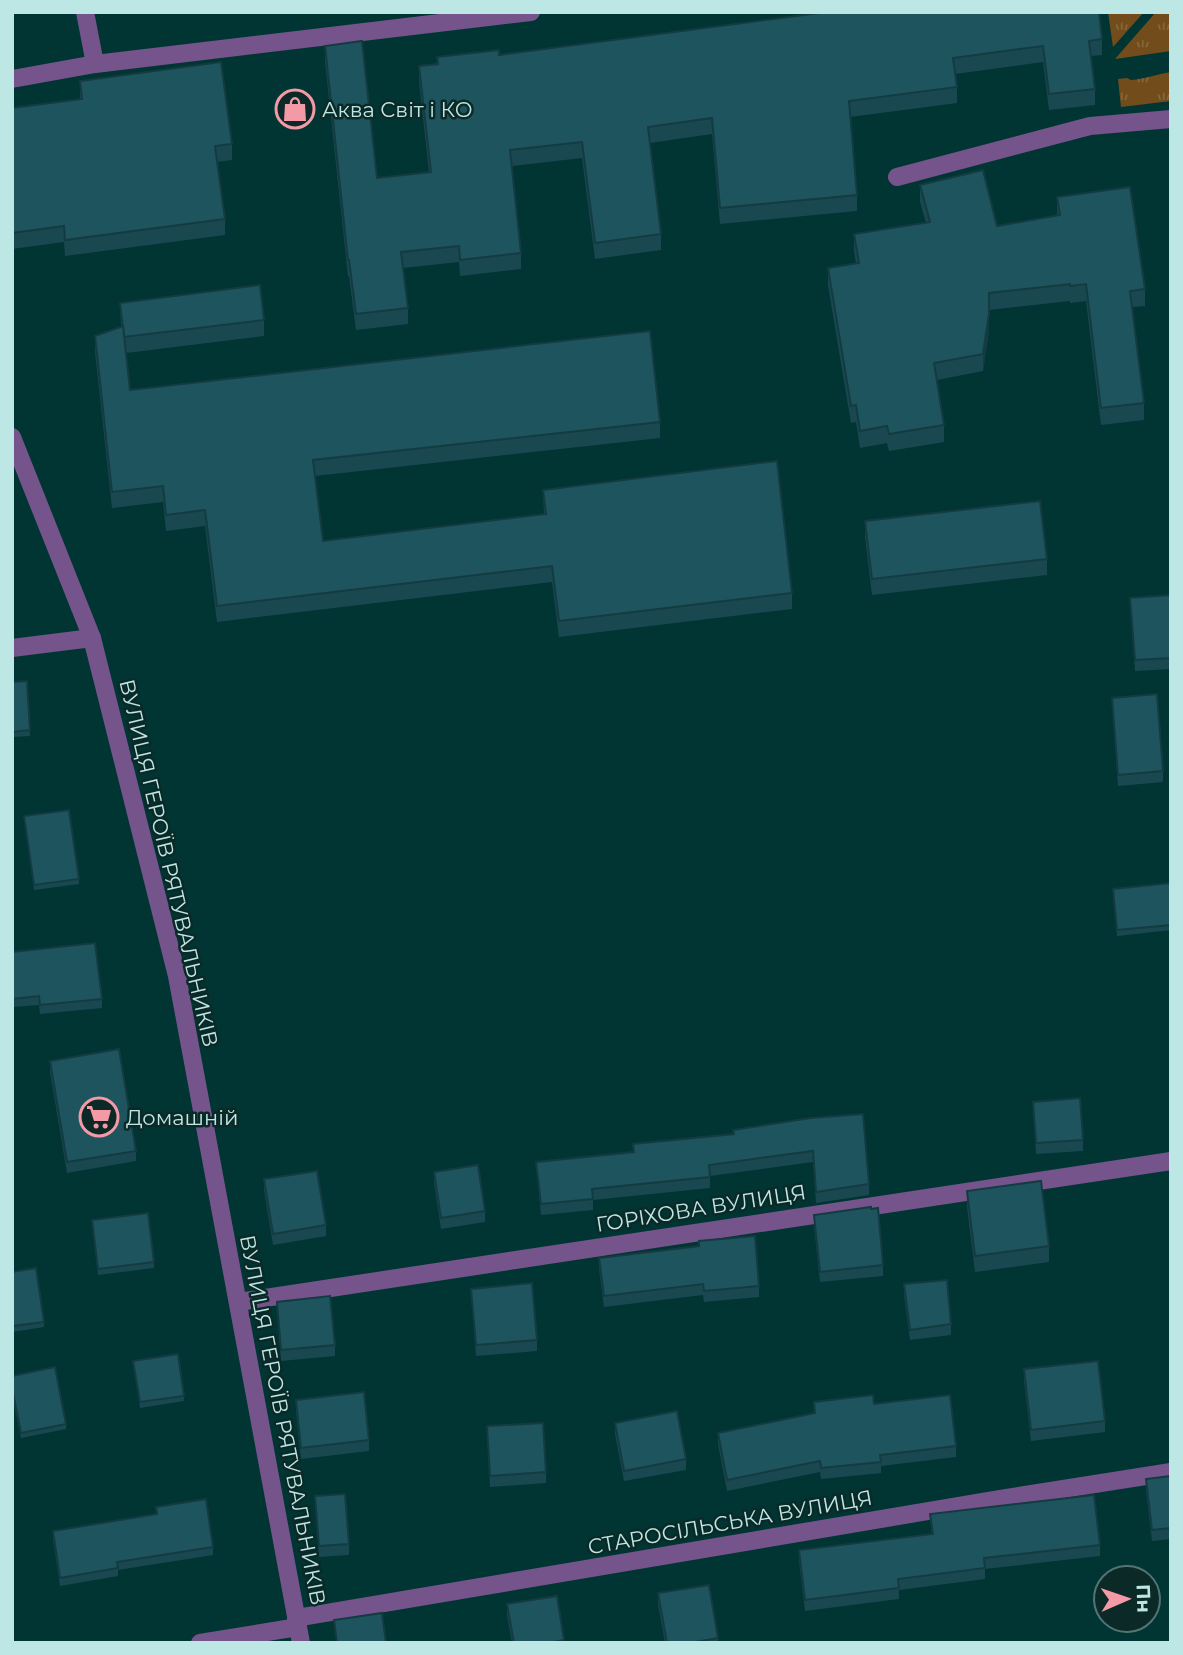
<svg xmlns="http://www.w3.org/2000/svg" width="1183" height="1655" font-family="Montserrat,sans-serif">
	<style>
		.grass { fill: url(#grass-tufts) }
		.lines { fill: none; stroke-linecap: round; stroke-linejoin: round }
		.minor { stroke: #74548b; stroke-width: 18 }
		.wall { fill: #1a4851 }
		.shaded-wall { fill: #153b42 }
		.building { fill: #1e545e; stroke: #153b42; stroke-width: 2 }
		.labels { text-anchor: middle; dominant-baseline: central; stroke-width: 5; stroke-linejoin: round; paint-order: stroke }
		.poi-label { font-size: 21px; fill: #bde7e4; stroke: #0b2927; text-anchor: start }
		.street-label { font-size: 21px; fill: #bde7e4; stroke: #0b2927 }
	</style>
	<defs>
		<pattern id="grass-tufts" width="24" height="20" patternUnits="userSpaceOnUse" patternTransform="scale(1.75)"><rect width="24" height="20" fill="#724d1b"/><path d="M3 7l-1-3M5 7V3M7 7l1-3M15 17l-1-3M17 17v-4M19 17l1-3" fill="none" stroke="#84673c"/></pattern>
	</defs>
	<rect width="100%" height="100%" fill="#003533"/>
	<g class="grass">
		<path d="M 1108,12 L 1144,12 L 1113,47 Z"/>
		<path d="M 1156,12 L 1171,12 L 1171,51 L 1115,59 Z"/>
		<path d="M 1171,72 L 1171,101 L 1121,107 L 1118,79 L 1127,78 L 1131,80 C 1146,79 1156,74 1171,72 Z"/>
	</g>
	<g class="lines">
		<g class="minor">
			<path d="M 85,12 L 95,64"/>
			<path d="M 12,79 L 95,64 L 531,12"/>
			<path d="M 897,177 L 1090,126 L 1171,119"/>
			<path d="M 12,437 L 92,638 L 177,976 L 301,1643"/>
			<path d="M 12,648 L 92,638"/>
			<path d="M 238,1302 L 1171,1161"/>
			<path d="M 296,1618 L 999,1499 L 1171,1472"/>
			<path d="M 200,1643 L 298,1627"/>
		</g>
	</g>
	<g class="wall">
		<path d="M 1102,39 L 1102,55 L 1091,56 L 1095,89 L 1095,105 L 1049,110 L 1043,62 L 955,74 L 957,87 L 957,103 L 850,117 L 857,195 L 857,211 L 720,224 L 712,134 L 650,143 L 661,234 L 661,250 L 595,259 L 582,158 L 512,166 L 521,253 L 521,269 L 460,276 L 459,262 L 403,268 L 408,308 L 408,324 L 356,330 L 349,276 L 348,276 L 325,62 L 325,46 L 377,178 L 429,172 L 419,82 L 419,66 L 499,55 Z"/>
		<path d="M 80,81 L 232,144 L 232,160 L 217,162 L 225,219 L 225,235 L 65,256 L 64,242 L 12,249 L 12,108 L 80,99 Z"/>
		<path d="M 920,185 L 997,226 L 1057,215 L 1057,197 L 1145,289 L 1145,306 L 1132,307 L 1144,403 L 1144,420 L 1101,425 L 1086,301 L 1070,303 L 1070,301 L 989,310 L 989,331 L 983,371 L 937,380 L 944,425 L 944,442 L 889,451 L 887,443 L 860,448 L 856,422 L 851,423 L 828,285 L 828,268 L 856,263 L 854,251 L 854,234 L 926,223 L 920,202 Z"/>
		<path d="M 120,303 L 264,320 L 264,336 L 126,353 L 130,390 L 660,422 L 660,438 L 315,476 L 323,541 L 544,514 L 543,490 L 792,593 L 792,609 L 559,637 L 552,582 L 217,622 L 205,526 L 166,531 L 163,502 L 112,508 L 95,352 L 95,336 L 121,326 Z"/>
		<path d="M 865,521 L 1047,559 L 1047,575 L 872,595 L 865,537 Z"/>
		<path d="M 1171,595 L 1171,669 L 1135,671 L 1130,598 Z"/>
		<path d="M 27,681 L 30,736 L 12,737 L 12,682 Z"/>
		<path d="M 1112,698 L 1163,771 L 1163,782 L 1118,786 Z"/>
		<path d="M 24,816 L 79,879 L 79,884 L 34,890 Z"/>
		<path d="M 1171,883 L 1171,930 L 1117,936 L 1113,889 Z"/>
		<path d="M 12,952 L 102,999 L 102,1008 L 40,1014 L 39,1005 L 12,1007 Z"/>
		<path d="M 50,1061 L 136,1151 L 136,1161 L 67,1173 L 50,1072 Z"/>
		<path d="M 1033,1102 L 1083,1140 L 1083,1151 L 1036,1154 Z"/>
		<path d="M 811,1118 L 869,1184 L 869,1195 L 816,1203 L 813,1162 L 710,1176 L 710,1188 L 593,1200 L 593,1210 L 541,1215 L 536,1162 L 633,1152 L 633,1144 L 733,1134 L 733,1130 Z"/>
		<path d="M 434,1172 L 485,1211 L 485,1222 L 441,1229 L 434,1183 Z"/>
		<path d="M 264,1179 L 326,1225 L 326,1236 L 273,1245 L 264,1190 Z"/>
		<path d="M 967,1191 L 1049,1246 L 1049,1262 L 975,1272 L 967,1207 Z"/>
		<path d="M 814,1215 L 883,1265 L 883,1276 L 820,1282 L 814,1226 Z"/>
		<path d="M 92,1220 L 154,1262 L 154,1268 L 98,1275 Z"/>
		<path d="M 599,1258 L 759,1286 L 759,1297 L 704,1302 L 703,1295 L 604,1307 L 599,1269 Z"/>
		<path d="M 12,1272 L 44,1322 L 44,1327 L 12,1332 Z"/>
		<path d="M 904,1284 L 951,1324 L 951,1335 L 910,1340 L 904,1295 Z"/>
		<path d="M 471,1289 L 537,1340 L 537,1351 L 476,1356 Z"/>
		<path d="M 277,1302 L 335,1345 L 335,1356 L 281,1361 Z"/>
		<path d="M 133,1361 L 184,1396 L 184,1401 L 140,1408 Z"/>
		<path d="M 1024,1369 L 1105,1421 L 1105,1432 L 1031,1441 L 1024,1380 Z"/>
		<path d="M 12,1376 L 66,1424 L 66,1429 L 21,1438 L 12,1394 Z"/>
		<path d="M 296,1400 L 369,1440 L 369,1451 L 301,1459 L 296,1411 Z"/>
		<path d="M 814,1402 L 874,1404 L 956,1446 L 956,1457 L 881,1466 L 881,1473 L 821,1479 L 820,1472 L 727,1491 L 718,1444 L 718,1433 L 814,1413 Z"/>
		<path d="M 615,1423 L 686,1459 L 686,1470 L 624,1481 L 615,1434 Z"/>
		<path d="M 487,1426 L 546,1472 L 546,1483 L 490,1487 Z"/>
		<path d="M 1171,1476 L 1171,1539 L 1152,1541 L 1146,1490 L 1146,1479 Z"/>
		<path d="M 315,1496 L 349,1544 L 349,1555 L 319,1557 Z"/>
		<path d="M 156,1507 L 213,1547 L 213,1555 L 118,1570 L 118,1576 L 60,1586 L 53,1539 L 53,1531 L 156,1515 Z"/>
		<path d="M 930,1514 L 1100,1545 L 1100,1556 L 985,1569 L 985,1579 L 899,1590 L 899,1599 L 805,1611 L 799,1561 L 799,1550 L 932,1534 Z"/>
		<path d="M 658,1593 L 718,1638 L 718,1643 L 665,1643 L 658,1604 Z"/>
		<path d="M 557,1596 L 564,1643 L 512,1643 L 507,1615 L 507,1604 Z"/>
	</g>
	<path class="shaded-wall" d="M 989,314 L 989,331 L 983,371 L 983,354 Z"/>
	<g class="building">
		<path d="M 827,12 L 1099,12 L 1102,39 L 1089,41 L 1095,89 L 1049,94 L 1043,46 L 953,58 L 957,87 L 849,101 L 857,195 L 720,208 L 712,118 L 648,127 L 661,234 L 595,243 L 582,142 L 510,150 L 521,253 L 460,260 L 459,246 L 401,252 L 408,308 L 356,314 L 349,260 L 348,260 L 325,46 L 362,41 L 377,178 L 431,172 L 419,66 L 438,64 L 437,57 L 499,50 L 499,55 Z"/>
		<path d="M 221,62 L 232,144 L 215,146 L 225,219 L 65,240 L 64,226 L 12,233 L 12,108 L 82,99 L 80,81 Z"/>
		<path d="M 983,170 L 997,226 L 1060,215 L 1057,197 L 1130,187 L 1145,289 L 1130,291 L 1144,403 L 1101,408 L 1086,284 L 1070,286 L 1070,284 L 989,293 L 989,314 L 983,354 L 934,363 L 944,425 L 889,434 L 887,426 L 860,431 L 856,405 L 851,406 L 828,268 L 859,263 L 854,234 L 930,222 L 920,185 Z"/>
		<path d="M 260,285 L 264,320 L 124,337 L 120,303 Z"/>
		<path d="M 123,326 L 130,390 L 650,331 L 660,422 L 313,460 L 323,541 L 546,514 L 543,490 L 777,461 L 792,593 L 559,621 L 552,566 L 217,606 L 205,510 L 166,515 L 163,486 L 112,492 L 95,336 Z"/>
		<path d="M 1040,501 L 1047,559 L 872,579 L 865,521 Z"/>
		<path d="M 1171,595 L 1171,658 L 1135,660 L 1130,598 Z"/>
		<path d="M 27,681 L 30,730 L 12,732 L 12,682 Z"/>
		<path d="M 1157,694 L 1163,771 L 1118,775 L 1112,698 Z"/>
		<path d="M 69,810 L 79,879 L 34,885 L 24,816 Z"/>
		<path d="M 1171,883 L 1171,925 L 1117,930 L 1113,889 Z"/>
		<path d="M 95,943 L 102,999 L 40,1005 L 39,996 L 12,999 L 12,952 Z"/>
		<path d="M 119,1049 L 136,1151 L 67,1162 L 50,1061 Z"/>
		<path d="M 1080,1098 L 1083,1140 L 1036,1143 L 1033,1102 Z"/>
		<path d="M 863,1114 L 869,1184 L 816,1192 L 813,1151 L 709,1165 L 710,1177 L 592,1189 L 593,1199 L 541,1204 L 536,1162 L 634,1152 L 633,1144 L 734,1134 L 733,1130 L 811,1118 Z"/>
		<path d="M 478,1165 L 485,1211 L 441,1218 L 434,1172 Z"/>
		<path d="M 317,1171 L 326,1225 L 273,1234 L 264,1179 Z"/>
		<path d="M 1041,1181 L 1049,1246 L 975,1256 L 967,1191 Z"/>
		<path d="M 871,1207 L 871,1209 L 878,1208 L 883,1265 L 820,1272 L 814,1215 Z"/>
		<path d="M 148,1213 L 154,1262 L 98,1269 L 92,1220 Z"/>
		<path d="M 755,1236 L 759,1286 L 704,1291 L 703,1284 L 604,1296 L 599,1258 L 699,1246 L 699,1241 Z"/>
		<path d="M 36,1268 L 44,1322 L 12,1326 L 12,1272 Z"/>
		<path d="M 947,1280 L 951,1324 L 910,1330 L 904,1284 Z"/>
		<path d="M 532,1283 L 537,1340 L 476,1345 L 471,1289 Z"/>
		<path d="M 330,1296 L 335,1345 L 281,1350 L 277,1302 Z"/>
		<path d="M 178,1354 L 184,1396 L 140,1402 L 133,1361 Z"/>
		<path d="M 1098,1361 L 1105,1421 L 1031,1430 L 1024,1369 Z"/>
		<path d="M 55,1367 L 66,1424 L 21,1433 L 12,1388 L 12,1376 Z"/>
		<path d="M 364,1392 L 369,1440 L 301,1448 L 296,1400 Z"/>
		<path d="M 873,1395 L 874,1404 L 950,1395 L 956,1446 L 880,1455 L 881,1462 L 821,1468 L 820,1461 L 727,1480 L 718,1433 L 815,1413 L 814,1402 Z"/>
		<path d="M 677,1411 L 686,1459 L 624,1471 L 615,1423 Z"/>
		<path d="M 543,1423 L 546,1472 L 490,1476 L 487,1426 Z"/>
		<path d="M 1171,1476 L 1171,1528 L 1152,1530 L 1146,1479 Z"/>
		<path d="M 345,1494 L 349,1544 L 319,1546 L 315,1496 Z"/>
		<path d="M 1094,1495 L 1100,1545 L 984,1558 L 985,1568 L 898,1579 L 899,1588 L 805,1600 L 799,1550 L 933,1534 L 930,1514 Z"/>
		<path d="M 206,1499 L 213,1547 L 117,1562 L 118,1568 L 60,1578 L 53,1531 L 157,1514 L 156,1507 Z"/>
		<path d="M 709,1585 L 718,1638 L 690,1643 L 667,1643 L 658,1593 Z"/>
		<path d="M 557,1596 L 564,1640 L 549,1643 L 514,1643 L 507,1604 Z"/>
		<path d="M 382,1613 L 386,1643 L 337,1643 L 334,1620 Z"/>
	</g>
	<defs>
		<symbol id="shop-ring" viewBox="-11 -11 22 22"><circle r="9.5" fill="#0b2927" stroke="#f49aa7" stroke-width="1.5"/><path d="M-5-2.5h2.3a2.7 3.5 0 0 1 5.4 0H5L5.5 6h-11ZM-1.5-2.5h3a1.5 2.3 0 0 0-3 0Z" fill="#f49aa7"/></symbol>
		<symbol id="supermarket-ring" viewBox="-11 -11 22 22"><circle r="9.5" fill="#0b2927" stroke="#f49aa7" stroke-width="1.5"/><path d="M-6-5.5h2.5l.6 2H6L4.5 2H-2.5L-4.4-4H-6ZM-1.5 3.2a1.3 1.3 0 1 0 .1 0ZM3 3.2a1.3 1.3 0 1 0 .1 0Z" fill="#f49aa7"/></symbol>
	</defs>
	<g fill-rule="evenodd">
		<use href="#shop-ring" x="273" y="87" width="44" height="44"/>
		<use href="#supermarket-ring" x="77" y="1095" width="44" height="44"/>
	</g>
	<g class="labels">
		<g class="poi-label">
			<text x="322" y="109">Аква Світ і КО</text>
			<text x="126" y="1117">Домашній</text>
		</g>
		<g class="street-label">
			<text transform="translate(169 863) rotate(77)">ВУЛИЦЯ ГЕРОЇВ РЯТУВАЛЬНИКІВ</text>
			<text transform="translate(701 1208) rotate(-9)">ГОРІХОВА ВУЛИЦЯ</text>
			<text transform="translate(283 1420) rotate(79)">ВУЛИЦЯ ГЕРОЇВ РЯТУВАЛЬНИКІВ</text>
			<text transform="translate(730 1522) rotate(-10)">СТАРОСІЛЬСЬКА ВУЛИЦЯ</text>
		</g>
	</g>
	<rect width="1183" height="1655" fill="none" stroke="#bde7e4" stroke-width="28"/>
	<g transform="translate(1127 1599) rotate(88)"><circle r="33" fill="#0b2927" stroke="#527573" stroke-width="2"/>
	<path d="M0-5L12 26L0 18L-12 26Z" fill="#f49aa7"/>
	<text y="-10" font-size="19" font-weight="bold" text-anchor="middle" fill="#bde7e4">Пн</text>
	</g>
</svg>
